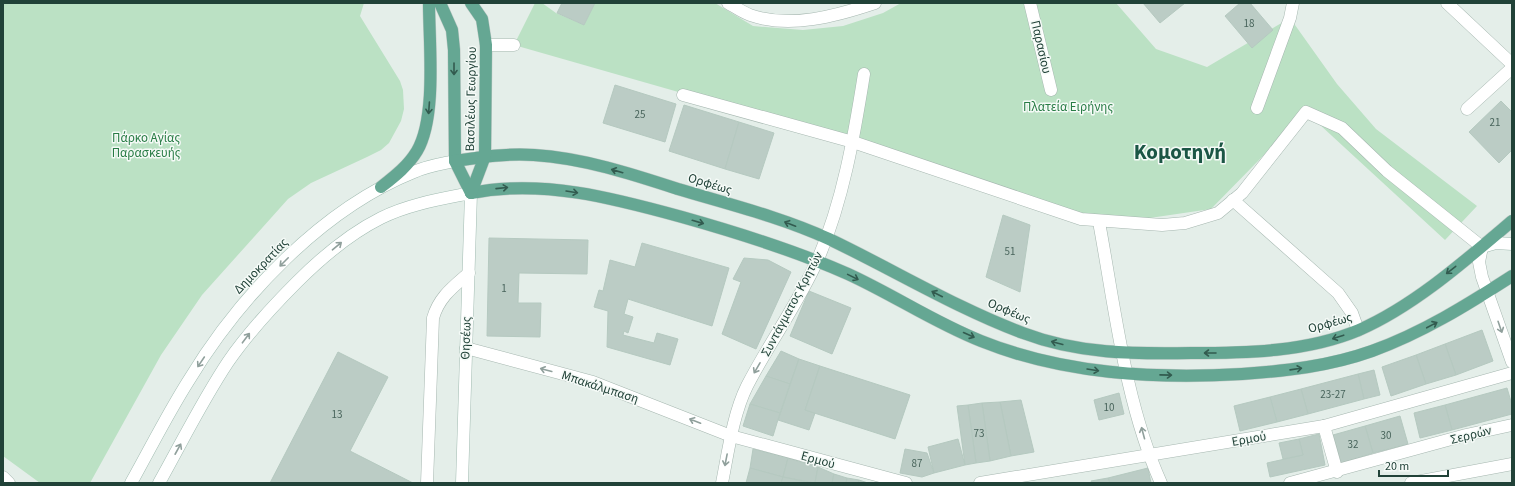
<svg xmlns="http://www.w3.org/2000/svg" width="1515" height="486" font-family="'Source Sans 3',sans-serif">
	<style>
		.green { fill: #bbe1c4 }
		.building { fill: #bbccc5; stroke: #b5c9c0 }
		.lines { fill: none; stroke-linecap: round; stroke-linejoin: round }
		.lane-casing { stroke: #a6b7b0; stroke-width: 13 }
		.street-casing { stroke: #a6b7b0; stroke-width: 13 }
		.secondary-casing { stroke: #a1bbb1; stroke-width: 13 }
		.primary-casing { stroke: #c1cac7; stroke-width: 13 }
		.lane { stroke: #fff; stroke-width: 12 }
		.street { stroke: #fff; stroke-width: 12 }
		.secondary { stroke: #fff; stroke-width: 12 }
		.primary { stroke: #65a793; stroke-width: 12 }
		.oneway { stroke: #325b4f }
		.oneway2 { stroke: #90a09c }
		.labels { text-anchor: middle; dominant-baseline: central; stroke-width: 3; stroke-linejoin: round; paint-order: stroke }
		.number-label { font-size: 11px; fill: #48645b }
		.street-label { font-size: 13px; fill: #214238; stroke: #f5faf7 }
		.park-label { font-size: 13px; fill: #287c45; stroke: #f5faf7 }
		.town-label { font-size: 21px; font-weight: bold; fill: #1b5645; stroke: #f5faf7 }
	</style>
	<rect width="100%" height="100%" fill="#e4eee9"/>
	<g class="green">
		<path d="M 3,3 L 364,3 L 360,16 L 400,81 L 403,90 L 404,109 L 401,121 L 389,143 L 381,150 L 367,157 L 311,183 L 288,199 L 202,295 L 161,355 L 90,483 L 40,483 L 3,456 Z"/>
		<path d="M 535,3 L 542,3 L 556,13 L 584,25 L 595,3 L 715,3 L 753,26 L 803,30 L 843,26 L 883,13 L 901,3 L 1116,3 L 1156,49 L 1207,67 L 1290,18 L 1337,84 L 1376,129 L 1477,206 L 1445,240 L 1306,112 L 1211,209 L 1102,225 L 853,142 L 514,45 Z"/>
	</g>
	<g class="building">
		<path d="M 562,3 L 595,3 L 584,25 L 557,13 Z"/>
		<path d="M 1143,3 L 1185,3 L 1160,23 Z"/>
		<path d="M 1240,3 L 1250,3 L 1273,30 L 1252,48 L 1225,16 Z"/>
		<path d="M 615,85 L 676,104 L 665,142 L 603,123 Z"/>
		<path d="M 1501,101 L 1512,112 L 1512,150 L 1499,163 L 1469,132 Z"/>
		<path d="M 684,105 L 739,122 L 725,169 L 669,151 Z"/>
		<path d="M 739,122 L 774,133 L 759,179 L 725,169 Z"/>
		<path d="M 1003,215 L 1030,225 L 1020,292 L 986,277 Z"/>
		<path d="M 489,238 L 588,240 L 587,274 L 519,273 L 518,303 L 541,303 L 540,337 L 487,336 Z"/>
		<path d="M 642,243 L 729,268 L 712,326 L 628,299 L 624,314 L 633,317 L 628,333 L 624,331 L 623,335 L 654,343 L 657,333 L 678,339 L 670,365 L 607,347 L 608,311 L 594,307 L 599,290 L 603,291 L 610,260 L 635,267 Z"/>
		<path d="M 744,258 L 768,260 L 791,272 L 756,349 L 722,334 L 741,282 L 733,279 Z"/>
		<path d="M 809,291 L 851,308 L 832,354 L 790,336 Z"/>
		<path d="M 1482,330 L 1493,361 L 1456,375 L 1445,344 Z"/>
		<path d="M 1445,344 L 1456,375 L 1426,384 L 1416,355 Z"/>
		<path d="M 781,351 L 799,359 L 790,384 L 766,376 Z"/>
		<path d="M 338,352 L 388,377 L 350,451 L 413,483 L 270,483 Z"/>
		<path d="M 1416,355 L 1426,384 L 1391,396 L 1382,367 Z"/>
		<path d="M 799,359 L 820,366 L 805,410 L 815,413 L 809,430 L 778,420 Z"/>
		<path d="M 820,366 L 910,395 L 895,439 L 805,410 Z"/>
		<path d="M 1374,370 L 1380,395 L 1364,399 L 1358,374 Z"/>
		<path d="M 1358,374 L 1364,399 L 1308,414 L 1301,389 Z"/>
		<path d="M 766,376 L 790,384 L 780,413 L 750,404 Z"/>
		<path d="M 1507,388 L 1512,405 L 1512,414 L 1452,430 L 1445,405 Z"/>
		<path d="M 1301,389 L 1308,414 L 1277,422 L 1270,397 Z"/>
		<path d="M 1119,393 L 1124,414 L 1099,420 L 1094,400 Z"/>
		<path d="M 1270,397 L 1277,422 L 1240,431 L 1234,406 Z"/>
		<path d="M 1021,400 L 1034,452 L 1011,456 L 1000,402 Z"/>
		<path d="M 1000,402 L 1011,456 L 990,461 L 982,403 Z"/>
		<path d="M 982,403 L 990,461 L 976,463 L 968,405 Z"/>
		<path d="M 750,404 L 780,413 L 773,436 L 743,426 Z"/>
		<path d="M 968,405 L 976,463 L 965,465 L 957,406 Z"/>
		<path d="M 1445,405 L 1452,430 L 1420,438 L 1414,413 Z"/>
		<path d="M 1400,416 L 1408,444 L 1373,453 L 1365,426 Z"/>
		<path d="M 1365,426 L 1373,453 L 1341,463 L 1333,435 Z"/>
		<path d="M 1319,434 L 1325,465 L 1270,477 L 1267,463 L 1303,455 L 1299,439 Z"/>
		<path d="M 958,439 L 965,465 L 934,473 L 928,447 Z"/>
		<path d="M 1299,439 L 1303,455 L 1283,459 L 1279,443 Z"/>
		<path d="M 753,449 L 788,458 L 783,477 L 750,468 Z"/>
		<path d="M 905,449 L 927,453 L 934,473 L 922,477 L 900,473 Z"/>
		<path d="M 788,458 L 818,467 L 815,483 L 783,477 Z"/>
		<path d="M 818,467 L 834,474 L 832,483 L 815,483 Z"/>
		<path d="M 750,468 L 783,477 L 781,483 L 746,483 Z"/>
		<path d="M 1148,468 L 1151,483 L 1110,483 L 1108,478 Z"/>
		<path d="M 834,474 L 847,478 L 846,483 L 832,483 Z"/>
		<path d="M 783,477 L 811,483 L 781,483 Z"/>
		<path d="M 847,478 L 859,480 L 858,483 L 846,483 Z"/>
		<path d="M 1108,478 L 1110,483 L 1092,483 L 1091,481 Z"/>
		<path d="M 859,480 L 868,483 L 858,483 Z"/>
	</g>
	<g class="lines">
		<defs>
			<path id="lane" d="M 427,483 L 433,318 C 439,297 453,287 469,273"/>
			<g id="street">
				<path d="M 728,3 C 735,7 742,12 750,15 C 790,29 836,16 875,3"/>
				<path d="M 1030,3 L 1051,90"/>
				<path d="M 1447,3 L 1512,64"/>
				<path d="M 486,45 L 514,45"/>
				<path d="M 683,95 L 853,142 L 1081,219 L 1162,225 L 1185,223 L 1218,213 L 1242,193 L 1306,112 L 1342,128 L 1387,171 L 1482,247 L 1479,262 L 1482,277 L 1512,362"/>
				<path d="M 1257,108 L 1290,18 L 1293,3"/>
				<path d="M 1467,109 L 1512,68"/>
				<path d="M 1233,200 L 1338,293 L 1352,313 L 1358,330"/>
				<path d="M 1099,222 C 1115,308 1125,403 1161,483"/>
				<path d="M 466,348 L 593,382 L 731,436 L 906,483"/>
				<path d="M 1324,426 L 1337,472"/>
				<path d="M 3,477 L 9,483"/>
				<path d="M 722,483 C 728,453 733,414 747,386 C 769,343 798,304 818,259 C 843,201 854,137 864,74"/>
				<path d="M 980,483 L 1324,426 L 1512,373"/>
				<path d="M 1290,483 L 1466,435 L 1512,425"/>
				<path d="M 1411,483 L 1512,464"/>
			</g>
			<g id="secondary">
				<path d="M 1482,247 L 1496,243 L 1512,244"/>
				<path d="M 131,483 C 150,449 168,413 189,380 C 240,296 322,209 414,172 C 427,166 441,164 455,161"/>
				<path d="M 159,483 C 182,442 202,401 228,362 C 248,333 272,307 297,282 C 322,257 349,234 381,218 C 409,204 441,199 471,193 L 462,483"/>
			</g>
			<g id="primary">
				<path d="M 440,3 L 452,30 L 454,50 L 455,161 L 471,193"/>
				<path d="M 455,161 C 481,157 508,153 534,155 C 583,158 632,174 678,189 C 728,204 781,217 829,239 C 894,270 956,308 1023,333 C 1078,354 1134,354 1191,353 C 1247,353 1307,352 1359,330 C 1414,306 1466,260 1512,221"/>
				<path d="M 381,187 C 395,176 408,166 417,151 C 437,117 429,43 429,3"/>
				<path d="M 471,193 C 542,179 613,198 682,217 C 739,233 794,250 848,274 C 894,295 935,323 981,341 C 1063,374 1154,379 1242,374 C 1286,371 1330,366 1372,351 C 1422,333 1467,305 1512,276"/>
				<path d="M 471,193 L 485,156 L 486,45 L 482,19 L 471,3"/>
			</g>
		</defs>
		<use href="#lane" class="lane-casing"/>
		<use href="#street" class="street-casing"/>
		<use href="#secondary" class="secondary-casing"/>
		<use href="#primary" class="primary-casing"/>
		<use href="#lane" class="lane"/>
		<use href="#street" class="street"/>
		<use href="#secondary" class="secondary"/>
		<use href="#primary" class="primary"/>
	</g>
	<defs><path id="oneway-shaft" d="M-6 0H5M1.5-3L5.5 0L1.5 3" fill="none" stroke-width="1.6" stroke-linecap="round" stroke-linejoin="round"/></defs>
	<g class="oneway">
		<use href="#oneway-shaft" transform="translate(454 69) rotate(90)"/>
		<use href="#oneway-shaft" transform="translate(429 108) rotate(94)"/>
		<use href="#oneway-shaft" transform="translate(617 171) rotate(-164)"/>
		<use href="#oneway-shaft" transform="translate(502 188) rotate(-6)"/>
		<use href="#oneway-shaft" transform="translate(572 192) rotate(9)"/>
		<use href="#oneway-shaft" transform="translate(698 222) rotate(16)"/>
		<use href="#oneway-shaft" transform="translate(790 224) rotate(-159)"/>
		<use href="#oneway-shaft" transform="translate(1451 270) rotate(142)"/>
		<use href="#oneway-shaft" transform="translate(853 277) rotate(26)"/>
		<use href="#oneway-shaft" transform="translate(937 294) rotate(-153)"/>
		<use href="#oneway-shaft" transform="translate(1432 325) rotate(-28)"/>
		<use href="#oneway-shaft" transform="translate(969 335) rotate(24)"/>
		<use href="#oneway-shaft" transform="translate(1338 337) rotate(162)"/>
		<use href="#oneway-shaft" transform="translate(1057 343) rotate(-165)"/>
		<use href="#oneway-shaft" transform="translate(1210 353) rotate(180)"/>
		<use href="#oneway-shaft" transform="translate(1296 369) rotate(-8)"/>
		<use href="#oneway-shaft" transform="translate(1093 370) rotate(9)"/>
		<use href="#oneway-shaft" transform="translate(1166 375) rotate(1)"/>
	</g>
	<g class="oneway2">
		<use href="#oneway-shaft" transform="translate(337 246) rotate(-40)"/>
		<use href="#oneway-shaft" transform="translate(284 262) rotate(135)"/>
		<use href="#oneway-shaft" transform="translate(1500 327) rotate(71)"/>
		<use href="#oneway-shaft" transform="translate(246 338) rotate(-53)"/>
		<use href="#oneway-shaft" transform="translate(201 362) rotate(124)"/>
		<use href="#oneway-shaft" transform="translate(757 368) rotate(120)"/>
		<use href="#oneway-shaft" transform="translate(546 370) rotate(-165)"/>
		<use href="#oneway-shaft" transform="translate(695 421) rotate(-159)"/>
		<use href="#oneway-shaft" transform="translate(1143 433) rotate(-105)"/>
		<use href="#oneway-shaft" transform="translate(178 449) rotate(-61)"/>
		<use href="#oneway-shaft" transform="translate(726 460) rotate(101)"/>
	</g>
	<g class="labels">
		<g class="number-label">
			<text x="1249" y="23">18</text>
			<text x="640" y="114">25</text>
			<text x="1495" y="122">21</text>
			<text x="1010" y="251">51</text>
			<text x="504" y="288">1</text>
			<text x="1333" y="394">23-27</text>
			<text x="1109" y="407">10</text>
			<text x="337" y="414">13</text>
			<text x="979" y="433">73</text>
			<text x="1386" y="435">30</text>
			<text x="1353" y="444">32</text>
			<text x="917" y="463">87</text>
		</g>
		<g class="street-label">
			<text transform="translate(1041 47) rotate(77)">Παρασίου</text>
			<text transform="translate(471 99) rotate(-89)">Βασιλέως Γεωργίου</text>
			<text transform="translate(710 184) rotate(17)">Ορφέως</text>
			<text transform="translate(261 266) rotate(-46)">Δημοκρατίας</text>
			<text transform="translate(792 304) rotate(-62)">Συντάγματος Κρητών</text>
			<text transform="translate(1009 311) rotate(23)">Ορφέως</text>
			<text transform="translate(1330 323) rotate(-16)">Ορφέως</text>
			<text transform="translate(466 338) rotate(-88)">Θησέως</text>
			<text transform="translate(600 387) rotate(18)">Μπακάλμπαση</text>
			<text transform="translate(1471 435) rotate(-14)">Σερρών</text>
			<text transform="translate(1249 439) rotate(-10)">Ερμού</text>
			<text transform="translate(818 460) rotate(15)">Ερμού</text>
		</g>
		<g class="park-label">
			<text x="1068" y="107">Πλατεία Ειρήνης</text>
			<text x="146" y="138">Πάρκο Αγίας<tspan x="146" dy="15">Παρασκευής</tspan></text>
		</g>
		<g class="town-label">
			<text x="1180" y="152">Κομοτηνή</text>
		</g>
	</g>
	<rect width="1515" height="486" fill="none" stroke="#214238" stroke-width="8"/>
	<path d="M1379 470v6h69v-6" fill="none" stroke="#214238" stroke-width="2"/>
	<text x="1385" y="470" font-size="12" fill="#214238" stroke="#f5faf7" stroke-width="3" paint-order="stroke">20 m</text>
</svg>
